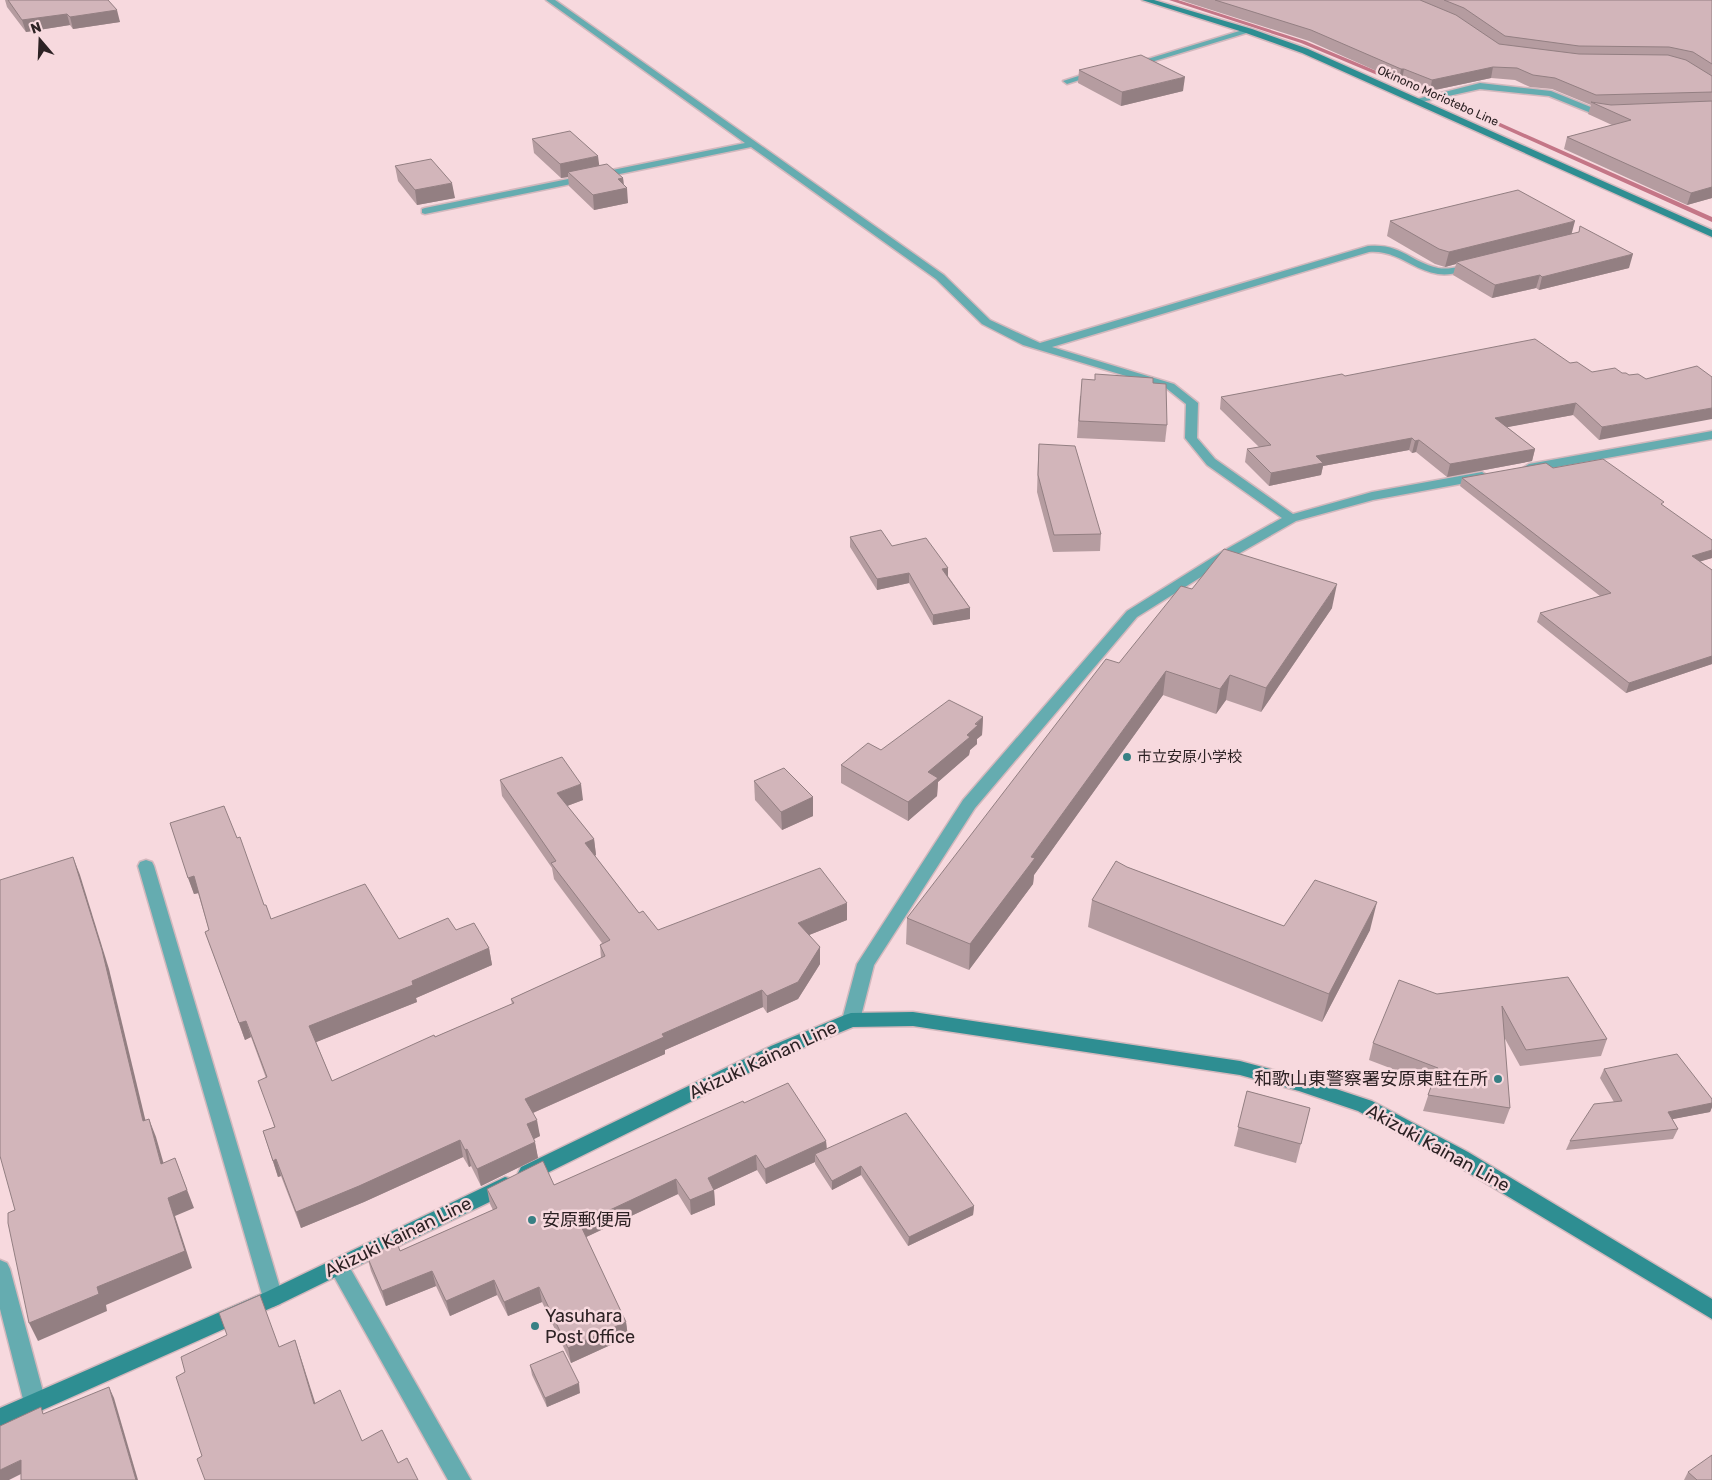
<svg xmlns="http://www.w3.org/2000/svg" width="1712" height="1480" font-family="Rubik,'Noto Sans JP',sans-serif">
	<style>
		.lines { fill: none; stroke-linecap: round; stroke-linejoin: round }
		.stream { fill: #c47687; fill-rule: evenodd }
		.street-casing { stroke: #d3b8bd; stroke-width: 3 }
		.secondary-casing { stroke: #d3b8bd; stroke-width: 3 }
		.street { fill: #65acb0; fill-rule: evenodd }
		.secondary { fill: #2e8e92; fill-rule: evenodd }
		.wall { fill: #b59ca0 }
		.shaded-wall { fill: #937f82 }
		.building { fill: #d2b5ba; stroke: #937f82 }
		.poi-dot { fill: #388084; stroke: #f7d9de; stroke-width: 2 }
		.labels { text-anchor: middle; dominant-baseline: central; stroke-width: 5; stroke-linejoin: round; paint-order: stroke }
		.far-street-label { font-size: 12px; fill: #2d2224; stroke: #f7d9de }
		.poi-label { font-size: 15px; fill: #2d2224; stroke: #f7d9de; text-anchor: start }
		.near-street-label { font-size: 18px; fill: #2d2224; stroke: #f7d9de }
		.near-poi-label { font-size: 18px; fill: #2d2224; stroke: #f7d9de; text-anchor: start }
	</style>
	<rect width="100%" height="100%" fill="#f7d9de"/>
	<g class="lines">
		<path class="stream" d="M 1169,0 L 1178,0 L 1305,41 L 1498,122 L 1712,217 L 1712,222 L 1494,124 L 1301,43 Z"/>
		<defs>
			<g id="street">
				<path d="M 546,0 L 555,0 L 944,275 L 990,320 L 1040,343 L 1368,246 C 1402,243 1410,262 1438,268 C 1450,270 1462,266 1473,263 L 1478,266 L 1477,268 C 1464,271 1451,276 1438,274 C 1412,270 1398,250 1369,252 L 1052,347 L 1174,384 L 1198,403 L 1197,438 L 1215,459 L 1293,514 L 1372,492 L 1482,472 L 1488,476 L 1482,480 L 1373,500 L 1296,521 L 1233,557 L 1137,617 L 975,808 L 874,965 L 860,1020 L 857,1025 L 851,1027 L 845,1025 L 842,1020 L 857,964 L 963,800 L 1127,611 L 1223,551 L 1282,518 L 1207,465 L 1185,438 L 1186,404 L 1166,388 L 1023,345 L 982,324 L 936,279 L 751,147 L 425,214 L 422,213 L 422,209 L 425,208 L 745,143 Z"/>
				<path d="M 1246,29 L 1253,31 L 1135,67 L 1128,65 Z"/>
				<path d="M 1094,71 L 1101,73 L 1067,84 L 1063,81 Z"/>
				<path d="M 1480,83 L 1551,91 L 1593,108 L 1610,109 L 1614,112 L 1610,115 L 1591,113 L 1549,96 L 1480,89 L 1417,103 L 1413,100 Z"/>
				<path d="M 1712,431 L 1712,439 L 1529,472 L 1523,468 L 1529,464 Z"/>
				<path d="M 146,860 L 152,862 L 154,866 L 283,1298 L 280,1304 L 273,1307 L 266,1304 L 263,1298 L 138,866 L 140,862 Z"/>
				<path d="M 339,1258 L 346,1261 L 471,1480 L 448,1480 L 332,1273 L 329,1267 L 332,1261 Z"/>
				<path d="M 0,1260 L 7,1263 L 10,1269 L 46,1403 L 43,1410 L 35,1413 L 27,1410 L 24,1403 L 0,1309 Z"/>
			</g>
			<g id="secondary">
				<path d="M 1142,0 L 1154,0 L 1252,29 L 1308,49 L 1712,230 L 1712,237 L 1302,53 L 1246,33 Z"/>
				<path d="M 913,1012 L 1240,1061 L 1300,1077 L 1372,1101 L 1468,1152 L 1712,1299 L 1712,1319 L 1454,1164 L 1358,1111 L 1299,1091 L 1240,1075 L 913,1026 L 853,1027 L 783,1056 L 535,1179 L 528,1181 L 521,1179 L 518,1173 L 521,1167 L 771,1046 L 845,1015 L 851,1013 Z"/>
				<path d="M 505,1177 L 512,1179 L 515,1185 L 512,1191 L 280,1304 L 0,1429 L 0,1408 L 266,1292 Z"/>
			</g>
		</defs>
		<use href="#street" class="street-casing"/>
		<use href="#secondary" class="secondary-casing"/>
		<use href="#street" class="street"/>
		<use href="#secondary" class="secondary"/>
	</g>
	<g class="wall">
		<path d="M 5,0 L 108,0 L 120,22 L 73,29 L 70,25 L 26,32 L 7,7 Z"/>
		<path d="M 1180,0 L 1712,0 L 1712,198 L 1687,205 L 1564,149 L 1567,137 L 1612,125 L 1588,114 L 1591,105 L 1552,89 L 1530,87 L 1515,80 L 1491,78 L 1430,91 L 1402,80 L 1399,81 L 1309,41 Z"/>
		<path d="M 1079,70 L 1183,91 L 1121,106 L 1078,83 Z"/>
		<path d="M 532,139 L 599,165 L 623,178 L 624,185 L 628,203 L 594,210 L 569,186 L 568,177 L 561,178 L 534,153 Z"/>
		<path d="M 395,166 L 455,198 L 417,205 L 398,181 Z"/>
		<path d="M 1390,221 L 1572,233 L 1629,268 L 1539,290 L 1536,288 L 1492,298 L 1453,275 L 1456,264 L 1445,267 L 1435,264 L 1387,236 Z"/>
		<path d="M 1570,363 L 1592,372 L 1622,373 L 1599,440 L 1573,415 L 1507,427 L 1535,449 L 1532,461 L 1447,477 L 1416,452 L 1412,453 L 1409,450 L 1323,466 L 1321,475 L 1269,486 L 1245,462 L 1247,449 L 1259,447 L 1220,409 L 1221,397 L 1345,376 Z"/>
		<path d="M 1153,383 L 1167,425 L 1165,442 L 1077,438 L 1080,396 Z"/>
		<path d="M 1039,444 L 1101,534 L 1100,551 L 1053,552 L 1037,492 L 1038,461 Z"/>
		<path d="M 1553,468 L 1663,505 L 1712,558 L 1700,561 L 1712,570 L 1712,664 L 1626,693 L 1537,622 L 1540,613 L 1600,596 L 1460,486 L 1462,478 Z"/>
		<path d="M 850,537 L 892,546 L 948,568 L 948,576 L 970,608 L 970,619 L 933,625 L 909,583 L 877,590 L 850,547 Z"/>
		<path d="M 1192,589 L 1332,608 L 1261,712 L 1226,700 L 1216,714 L 1163,695 L 1034,875 L 1033,884 L 969,970 L 906,944 L 907,918 L 1119,663 Z"/>
		<path d="M 983,717 L 982,735 L 977,739 L 977,744 L 970,750 L 969,755 L 938,782 L 937,796 L 908,821 L 841,783 L 841,765 Z"/>
		<path d="M 500,780 L 583,800 L 567,806 L 594,839 L 596,855 L 595,856 L 639,913 L 658,930 L 847,920 L 809,935 L 820,964 L 798,999 L 767,1013 L 763,1007 L 665,1050 L 665,1054 L 533,1113 L 540,1136 L 534,1139 L 538,1158 L 481,1186 L 471,1166 L 469,1167 L 463,1157 L 364,1202 L 301,1228 L 281,1176 L 278,1177 L 263,1131 L 274,1127 L 266,1078 L 251,1037 L 245,1040 L 205,932 L 209,930 L 198,893 L 194,894 L 170,823 L 264,905 L 271,919 L 399,939 L 456,930 L 489,948 L 492,965 L 416,998 L 417,1002 L 316,1042 L 332,1081 L 512,1004 L 511,999 L 601,958 L 600,945 L 602,943 L 554,879 L 552,868 L 502,796 Z"/>
		<path d="M 754,781 L 813,797 L 813,816 L 782,830 L 755,800 Z"/>
		<path d="M 1127,867 L 1284,926 L 1370,930 L 1322,1022 L 1088,927 L 1092,900 Z"/>
		<path d="M 1568,977 L 1607,1039 L 1601,1056 L 1520,1066 L 1504,1037 L 1510,1108 L 1504,1124 L 1423,1111 L 1432,1084 L 1369,1060 L 1373,1043 L 1437,994 Z"/>
		<path d="M 1604,1069 L 1712,1099 L 1712,1107 L 1710,1112 L 1672,1119 L 1678,1129 L 1673,1139 L 1566,1150 L 1570,1141 L 1614,1102 L 1600,1078 Z"/>
		<path d="M 1247,1091 L 1310,1108 L 1296,1163 L 1234,1146 Z"/>
		<path d="M 744,1103 L 826,1141 L 827,1149 L 974,1206 L 973,1215 L 908,1246 L 861,1175 L 832,1190 L 815,1164 L 815,1162 L 766,1184 L 757,1170 L 714,1190 L 715,1205 L 691,1215 L 678,1194 L 586,1237 L 626,1322 L 628,1337 L 571,1363 L 542,1302 L 508,1316 L 497,1295 L 450,1316 L 436,1286 L 386,1306 L 371,1271 L 367,1256 L 400,1251 L 493,1210 L 490,1204 L 487,1189 L 554,1185 Z"/>
		<path d="M 530,1365 L 580,1393 L 547,1407 L 532,1375 Z"/>
		<path d="M 1688,1472 L 1712,1480 L 1684,1480 Z"/>
	</g>
	<g class="shaded-wall">
		<path d="M 117,10 L 120,22 L 73,29 L 70,17 Z"/>
		<path d="M 67,14 L 70,25 L 26,32 L 22,20 Z"/>
		<path d="M 1493,67 L 1491,78 L 1430,91 L 1432,80 Z"/>
		<path d="M 1401,69 L 1404,69 L 1402,80 L 1399,81 Z"/>
		<path d="M 1185,77 L 1183,91 L 1121,106 L 1122,92 Z"/>
		<path d="M 598,156 L 600,171 L 568,172 L 568,177 L 561,178 L 560,164 Z"/>
		<path d="M 623,178 L 624,189 L 627,188 L 628,203 L 594,210 L 593,195 L 618,179 Z"/>
		<path d="M 452,183 L 455,198 L 417,205 L 415,190 Z"/>
		<path d="M 1712,187 L 1712,198 L 1687,205 L 1691,193 Z"/>
		<path d="M 1575,221 L 1571,236 L 1456,262 L 1456,264 L 1445,267 L 1449,252 Z"/>
		<path d="M 1633,254 L 1629,268 L 1539,290 L 1542,277 Z"/>
		<path d="M 1540,275 L 1536,288 L 1492,298 L 1495,285 Z"/>
		<path d="M 1576,403 L 1573,415 L 1492,430 L 1495,418 Z"/>
		<path d="M 1712,408 L 1712,419 L 1599,440 L 1602,427 Z"/>
		<path d="M 1412,438 L 1409,450 L 1323,466 L 1321,475 L 1269,486 L 1271,473 L 1316,456 Z"/>
		<path d="M 1419,440 L 1416,452 L 1412,453 L 1415,441 Z"/>
		<path d="M 1535,449 L 1532,461 L 1447,477 L 1450,464 Z"/>
		<path d="M 1712,550 L 1712,558 L 1689,565 L 1692,556 Z"/>
		<path d="M 948,568 L 948,578 L 942,569 Z"/>
		<path d="M 909,573 L 909,583 L 877,590 L 877,579 Z"/>
		<path d="M 1337,584 L 1332,608 L 1261,712 L 1266,688 Z"/>
		<path d="M 970,608 L 970,619 L 933,625 L 933,615 Z"/>
		<path d="M 1712,656 L 1712,664 L 1626,693 L 1629,683 Z"/>
		<path d="M 1166,671 L 1163,695 L 1034,875 L 1033,884 L 969,970 L 970,944 L 1031,857 Z"/>
		<path d="M 1230,675 L 1226,700 L 1216,714 L 1220,689 Z"/>
		<path d="M 983,717 L 982,735 L 977,739 L 977,744 L 970,750 L 969,755 L 938,782 L 937,796 L 908,821 L 908,802 L 928,772 Z"/>
		<path d="M 581,784 L 583,800 L 559,809 L 557,793 Z"/>
		<path d="M 813,797 L 813,816 L 782,830 L 781,812 Z"/>
		<path d="M 594,839 L 596,855 L 587,859 L 585,843 Z"/>
		<path d="M 73,857 L 80,875 L 109,969 L 150,1139 L 143,1121 Z"/>
		<path d="M 194,876 L 199,893 L 194,894 L 188,878 Z"/>
		<path d="M 1377,902 L 1370,930 L 1322,1022 L 1329,994 Z"/>
		<path d="M 847,903 L 847,920 L 799,939 L 798,923 Z"/>
		<path d="M 820,947 L 820,964 L 798,999 L 767,1013 L 767,996 Z"/>
		<path d="M 489,948 L 492,965 L 416,998 L 417,1002 L 314,1043 L 309,1026 L 412,981 Z"/>
		<path d="M 762,990 L 763,1007 L 665,1050 L 665,1054 L 528,1115 L 525,1099 L 662,1034 Z"/>
		<path d="M 246,1021 L 251,1037 L 245,1040 L 239,1023 Z"/>
		<path d="M 1712,1103 L 1712,1107 L 1710,1112 L 1663,1121 L 1668,1112 Z"/>
		<path d="M 149,1119 L 156,1137 L 169,1182 L 161,1164 Z"/>
		<path d="M 537,1120 L 540,1136 L 530,1141 L 527,1124 Z"/>
		<path d="M 460,1140 L 463,1157 L 364,1202 L 301,1228 L 296,1212 Z"/>
		<path d="M 826,1141 L 827,1156 L 815,1154 L 815,1162 L 766,1184 L 765,1169 Z"/>
		<path d="M 535,1142 L 538,1158 L 481,1186 L 477,1169 Z"/>
		<path d="M 467,1149 L 471,1166 L 469,1167 L 465,1150 Z"/>
		<path d="M 756,1155 L 757,1170 L 714,1190 L 715,1205 L 691,1215 L 690,1200 L 708,1178 Z"/>
		<path d="M 175,1158 L 194,1208 L 175,1216 L 192,1268 L 106,1305 L 107,1311 L 38,1341 L 29,1323 L 97,1287 L 168,1198 Z"/>
		<path d="M 276,1159 L 281,1176 L 278,1177 L 273,1161 Z"/>
		<path d="M 861,1166 L 861,1175 L 832,1190 L 832,1181 Z"/>
		<path d="M 676,1179 L 678,1194 L 582,1239 L 580,1224 Z"/>
		<path d="M 974,1206 L 973,1215 L 908,1246 L 909,1237 Z"/>
		<path d="M 432,1271 L 436,1286 L 386,1306 L 382,1291 Z"/>
		<path d="M 494,1280 L 497,1295 L 450,1316 L 446,1301 Z"/>
		<path d="M 539,1287 L 542,1302 L 508,1316 L 504,1302 Z"/>
		<path d="M 626,1322 L 628,1337 L 571,1363 L 568,1348 Z"/>
		<path d="M 295,1340 L 301,1358 L 321,1421 L 314,1404 Z"/>
		<path d="M 579,1383 L 580,1393 L 547,1407 L 545,1398 Z"/>
		<path d="M 109,1387 L 114,1398 L 138,1480 L 136,1480 Z"/>
		<path d="M 21,1460 L 27,1471 L 9,1480 L 0,1480 L 0,1470 Z"/>
	</g>
	<g class="building">
		<path d="M 8,0 L 108,0 L 117,10 L 70,17 L 67,14 L 22,20 Z"/>
		<path d="M 1215,0 L 1420,0 L 1456,15 L 1499,44 L 1579,54 L 1668,55 L 1686,60 L 1712,76 L 1712,92 L 1596,95 L 1555,78 L 1533,75 L 1517,68 L 1493,67 L 1432,80 L 1404,69 L 1401,69 L 1311,30 Z"/>
		<path d="M 1444,0 L 1712,0 L 1712,64 L 1693,52 L 1669,47 L 1579,46 L 1505,36 L 1464,8 Z"/>
		<path d="M 1141,55 L 1185,77 L 1122,92 L 1079,70 Z"/>
		<path d="M 1712,101 L 1712,187 L 1691,193 L 1567,137 L 1631,120 L 1591,102 L 1611,105 Z"/>
		<path d="M 570,131 L 598,156 L 560,164 L 532,139 Z"/>
		<path d="M 431,159 L 452,183 L 415,190 L 395,166 Z"/>
		<path d="M 607,164 L 623,178 L 618,179 L 627,188 L 593,195 L 568,172 Z"/>
		<path d="M 1518,190 L 1575,221 L 1449,252 L 1439,249 L 1390,221 Z"/>
		<path d="M 1580,226 L 1633,254 L 1542,277 L 1540,275 L 1495,285 L 1456,262 L 1579,232 Z"/>
		<path d="M 1535,339 L 1570,363 L 1577,362 L 1592,372 L 1615,368 L 1622,373 L 1626,373 L 1629,375 L 1638,374 L 1646,379 L 1697,366 L 1712,377 L 1712,408 L 1602,427 L 1576,403 L 1495,418 L 1535,449 L 1450,464 L 1419,440 L 1415,441 L 1412,438 L 1316,456 L 1323,463 L 1271,473 L 1247,449 L 1271,445 L 1221,397 L 1342,374 L 1345,376 Z"/>
		<path d="M 1095,374 L 1153,378 L 1153,383 L 1166,384 L 1167,425 L 1079,421 L 1082,379 L 1095,380 Z"/>
		<path d="M 1039,444 L 1075,446 L 1101,534 L 1054,535 L 1038,475 Z"/>
		<path d="M 1603,459 L 1664,502 L 1661,504 L 1712,540 L 1712,550 L 1692,556 L 1712,570 L 1712,656 L 1629,683 L 1540,613 L 1611,593 L 1462,478 L 1546,463 L 1553,468 Z"/>
		<path d="M 881,530 L 892,546 L 926,538 L 948,568 L 942,569 L 970,608 L 933,615 L 909,573 L 877,579 L 850,537 Z"/>
		<path d="M 1224,549 L 1337,584 L 1266,688 L 1230,675 L 1220,689 L 1166,671 L 1031,857 L 1035,858 L 970,944 L 907,918 L 1106,659 L 1119,663 L 1181,586 L 1192,589 Z"/>
		<path d="M 949,700 L 983,717 L 975,724 L 978,725 L 967,735 L 970,737 L 928,772 L 938,778 L 908,802 L 841,765 L 868,743 L 881,750 Z"/>
		<path d="M 562,757 L 581,784 L 557,793 L 594,839 L 585,843 L 639,913 L 643,911 L 658,930 L 820,868 L 847,903 L 798,923 L 820,947 L 798,982 L 767,996 L 762,990 L 662,1034 L 664,1037 L 525,1099 L 537,1120 L 527,1124 L 535,1142 L 477,1169 L 467,1149 L 465,1150 L 460,1140 L 359,1186 L 296,1212 L 276,1159 L 273,1161 L 263,1131 L 275,1127 L 258,1081 L 267,1077 L 246,1021 L 239,1023 L 205,932 L 209,930 L 194,876 L 188,878 L 170,823 L 224,806 L 237,838 L 240,837 L 264,905 L 266,905 L 271,919 L 365,884 L 399,939 L 448,918 L 456,930 L 474,923 L 489,948 L 412,981 L 413,985 L 309,1026 L 332,1081 L 434,1035 L 435,1037 L 514,1003 L 511,999 L 605,956 L 600,945 L 610,940 L 551,863 L 556,861 L 500,780 Z"/>
		<path d="M 784,768 L 813,797 L 781,812 L 754,781 Z"/>
		<path d="M 73,857 L 102,950 L 143,1121 L 149,1119 L 161,1164 L 175,1158 L 187,1190 L 168,1198 L 185,1251 L 97,1287 L 99,1294 L 29,1323 L 8,1223 L 8,1213 L 15,1210 L 0,1156 L 0,880 Z"/>
		<path d="M 1116,861 L 1127,867 L 1284,926 L 1315,880 L 1377,902 L 1329,994 L 1092,900 Z"/>
		<path d="M 1568,977 L 1607,1039 L 1526,1050 L 1502,1006 L 1510,1108 L 1428,1095 L 1438,1068 L 1373,1043 L 1399,980 L 1437,994 Z"/>
		<path d="M 1677,1054 L 1712,1099 L 1712,1103 L 1668,1112 L 1678,1129 L 1570,1141 L 1594,1104 L 1622,1101 L 1604,1069 Z"/>
		<path d="M 788,1083 L 826,1141 L 765,1169 L 756,1155 L 708,1178 L 714,1190 L 690,1200 L 676,1179 L 580,1224 L 626,1322 L 568,1348 L 539,1287 L 504,1302 L 494,1280 L 446,1301 L 432,1271 L 382,1291 L 367,1256 L 397,1243 L 400,1251 L 497,1208 L 487,1189 L 543,1161 L 554,1185 L 743,1101 L 744,1103 Z"/>
		<path d="M 1247,1091 L 1310,1108 L 1301,1144 L 1238,1127 Z"/>
		<path d="M 906,1113 L 974,1206 L 909,1237 L 861,1166 L 832,1181 L 815,1154 Z"/>
		<path d="M 260,1295 L 279,1347 L 295,1340 L 314,1404 L 340,1390 L 362,1441 L 382,1430 L 398,1463 L 407,1458 L 418,1480 L 205,1480 L 197,1459 L 202,1456 L 176,1377 L 185,1372 L 181,1357 L 227,1335 L 219,1313 Z"/>
		<path d="M 563,1351 L 579,1383 L 545,1398 L 530,1365 Z"/>
		<path d="M 109,1387 L 136,1480 L 21,1480 L 21,1460 L 0,1470 L 0,1426 L 41,1407 L 43,1414 Z"/>
		<path d="M 1712,1455 L 1712,1480 L 1697,1480 L 1688,1472 Z"/>
	</g>
	<g class="poi-dot">
		<circle cx="1127" cy="757" r="5"/>
		<circle cx="1498" cy="1079" r="5"/>
		<circle cx="532" cy="1220" r="5"/>
		<circle cx="535" cy="1326" r="5"/>
	</g>
	<g class="labels">
		<g class="far-street-label">
			<text transform="translate(1438 96) rotate(24)">Okinono Moriotebo Line</text>
		</g>
		<g class="poi-label">
			<text x="1137" y="757">市立安原小学校</text>
		</g>
		<g class="near-street-label">
			<text transform="translate(763 1060) rotate(-25)">Akizuki Kainan Line</text>
			<text transform="translate(1438 1148) rotate(29)">Akizuki Kainan Line</text>
			<text transform="translate(398 1237) rotate(-26)">Akizuki Kainan Line</text>
		</g>
		<g class="near-poi-label">
			<text x="1488" y="1079" text-anchor="end">和歌山東警察署安原東駐在所</text>
			<text x="542" y="1220">安原郵便局</text>
			<text x="545" y="1316">Yasuhara<tspan x="545" dy="21">Post Office</tspan></text>
		</g>
	</g>
	<g transform="translate(40 40) rotate(341)" stroke="#f7d9de" stroke-width="4" paint-order="stroke">
	<path d="M0-4L9 19L0 12L-9 19Z" fill="#2d2224"/>
	<text y="-8" font-size="14" font-weight="bold" text-anchor="middle" fill="#2d2224">N</text>
	</g>
</svg>
